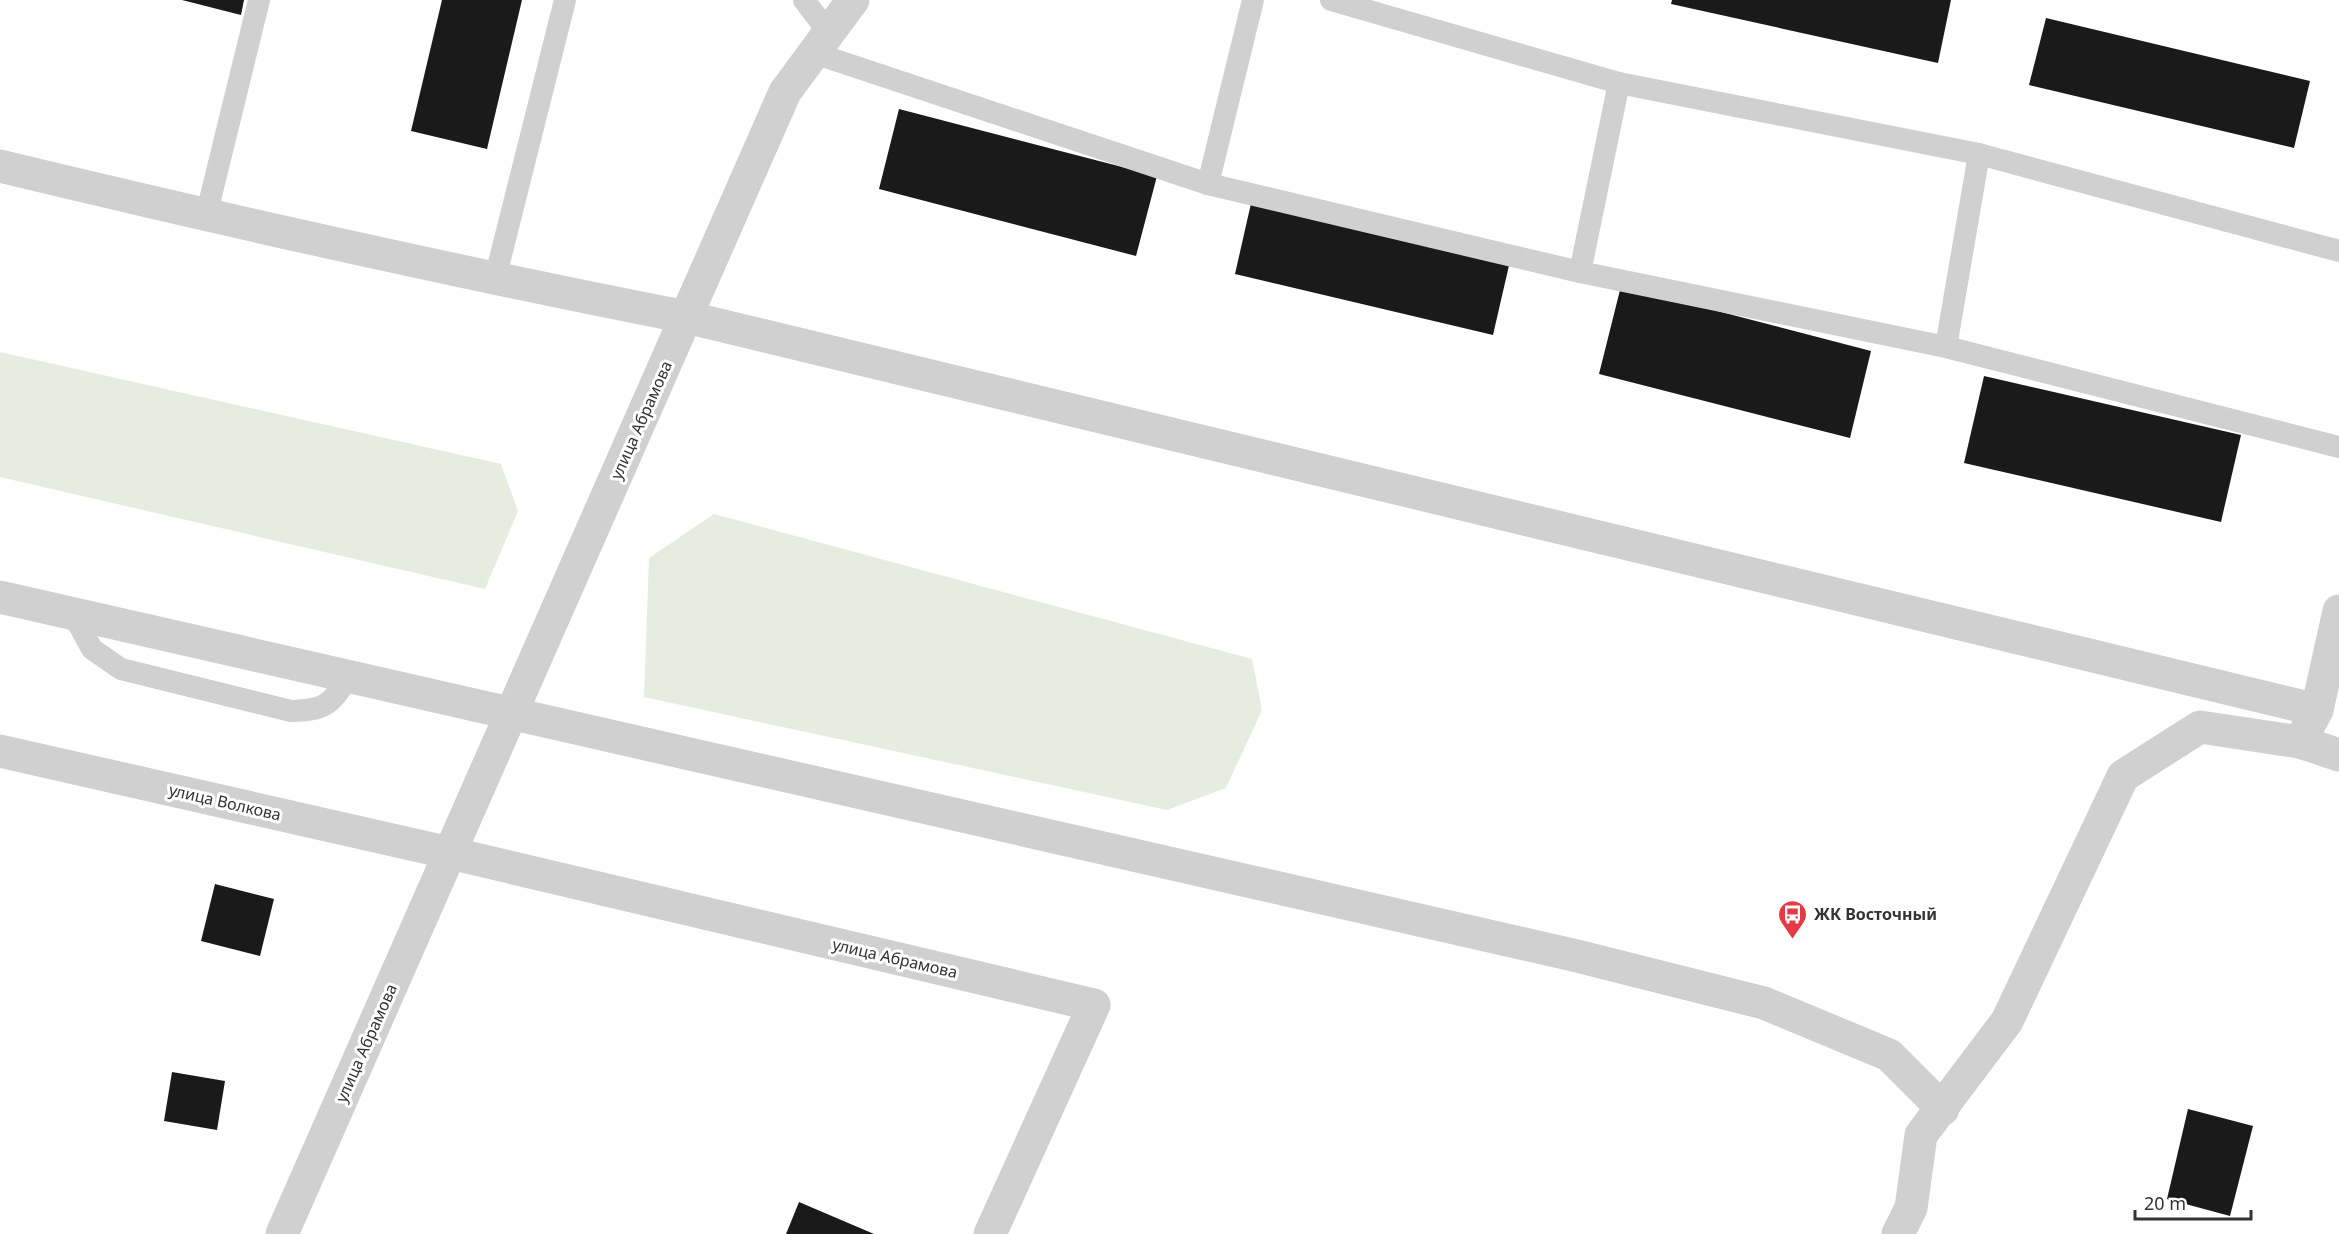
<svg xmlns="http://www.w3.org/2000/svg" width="2339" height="1234" font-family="'Noto Sans',sans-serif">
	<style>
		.green { fill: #e6ecdf }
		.building { fill: #1a1a1a }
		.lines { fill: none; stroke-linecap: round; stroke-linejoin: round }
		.service { stroke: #d0d0d0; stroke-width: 22 }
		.minor { stroke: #d0d0d0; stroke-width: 33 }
		.labels { text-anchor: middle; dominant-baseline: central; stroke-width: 6; stroke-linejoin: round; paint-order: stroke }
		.street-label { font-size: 16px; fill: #333; stroke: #fff }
		.poi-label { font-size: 16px; font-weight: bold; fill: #333; stroke: #fff; text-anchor: start }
	</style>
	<rect width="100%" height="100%" fill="#fff"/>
	<g class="green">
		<path d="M 0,352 L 501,464 L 518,511 L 485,589 L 0,477 Z"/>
		<path d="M 714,514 L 1252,659 L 1262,710 L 1226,788 L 1167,810 L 644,697 L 649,558 Z"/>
	</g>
	<g class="building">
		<path d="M 182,0 L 244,0 L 241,15 Z"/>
		<path d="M 442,0 L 522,0 L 487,149 L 411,131 Z"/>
		<path d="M 1672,0 L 1951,0 L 1938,63 L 1671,4 Z"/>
		<path d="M 2046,18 L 2310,81 L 2294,148 L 2029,85 Z"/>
		<path d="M 899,109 L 1157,176 L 1136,256 L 879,189 Z"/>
		<path d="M 1252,199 L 1510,261 L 1493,335 L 1235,274 Z"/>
		<path d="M 1621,286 L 1871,351 L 1850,438 L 1599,374 Z"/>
		<path d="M 1984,376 L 2241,435 L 2221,522 L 1964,463 Z"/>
		<path d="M 215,884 L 274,899 L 260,956 L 201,941 Z"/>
		<path d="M 172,1072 L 225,1081 L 217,1130 L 164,1121 Z"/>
		<path d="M 2188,1109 L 2253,1126 L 2230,1216 L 2167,1199 Z"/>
		<path d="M 799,1202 L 874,1234 L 786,1234 Z"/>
	</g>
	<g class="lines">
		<g class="service">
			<path d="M 804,0 L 829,33"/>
			<path d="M 1331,0 L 1619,83 L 1979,154 L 2339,251"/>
			<path d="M 814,53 L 1208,184 L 1580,272 L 1946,347 L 2339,447"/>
			<path d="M 1208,184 L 1253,0"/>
			<path d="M 206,216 L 259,0"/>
			<path d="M 1580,272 L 1619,83"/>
			<path d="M 495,279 L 565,0"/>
			<path d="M 1946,347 L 1979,154"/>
			<path d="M 73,614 L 92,649 L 121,669 L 291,711 C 323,710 331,706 347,678"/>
		</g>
		<g class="minor">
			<path d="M 0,166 C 228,221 456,272 686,317 L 2317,710"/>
			<path d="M 0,597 L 1573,955 L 1764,1003 L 1889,1055 L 1943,1109"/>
			<path d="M 2300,742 L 2339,755"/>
			<path d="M 0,751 L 450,853 L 1094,1005 L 990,1234"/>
			<path d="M 282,1234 L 785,92 L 853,0"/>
			<path d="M 1898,1234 L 1911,1208 L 1921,1135 L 2007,1021 L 2123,776 L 2200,727 L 2300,742 L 2317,710 L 2339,611"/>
		</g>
	</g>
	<defs>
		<symbol id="bus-pin" viewBox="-11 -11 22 30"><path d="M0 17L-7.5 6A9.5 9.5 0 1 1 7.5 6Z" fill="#e63946" stroke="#fff"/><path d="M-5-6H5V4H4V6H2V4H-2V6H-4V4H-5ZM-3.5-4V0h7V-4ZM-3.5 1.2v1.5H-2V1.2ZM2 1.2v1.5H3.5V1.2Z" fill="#fff"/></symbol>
	</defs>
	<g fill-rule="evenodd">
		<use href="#bus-pin" x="1776" y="898" width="33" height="45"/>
	</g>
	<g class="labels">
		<g class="street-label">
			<text transform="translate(641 420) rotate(-66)">улица Абрамова</text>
			<text transform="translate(225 802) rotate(13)">улица Волкова</text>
			<text transform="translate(895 958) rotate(13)">улица Абрамова</text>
			<text transform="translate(366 1043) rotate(-66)">улица Абрамова</text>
		</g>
		<g class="poi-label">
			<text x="1814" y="914">ЖК Восточный</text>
		</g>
	</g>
	<path d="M2135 1210v9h116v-9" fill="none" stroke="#333333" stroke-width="3"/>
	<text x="2144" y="1210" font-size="18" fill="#333333" stroke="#ffffff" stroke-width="4.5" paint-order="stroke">20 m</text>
</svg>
